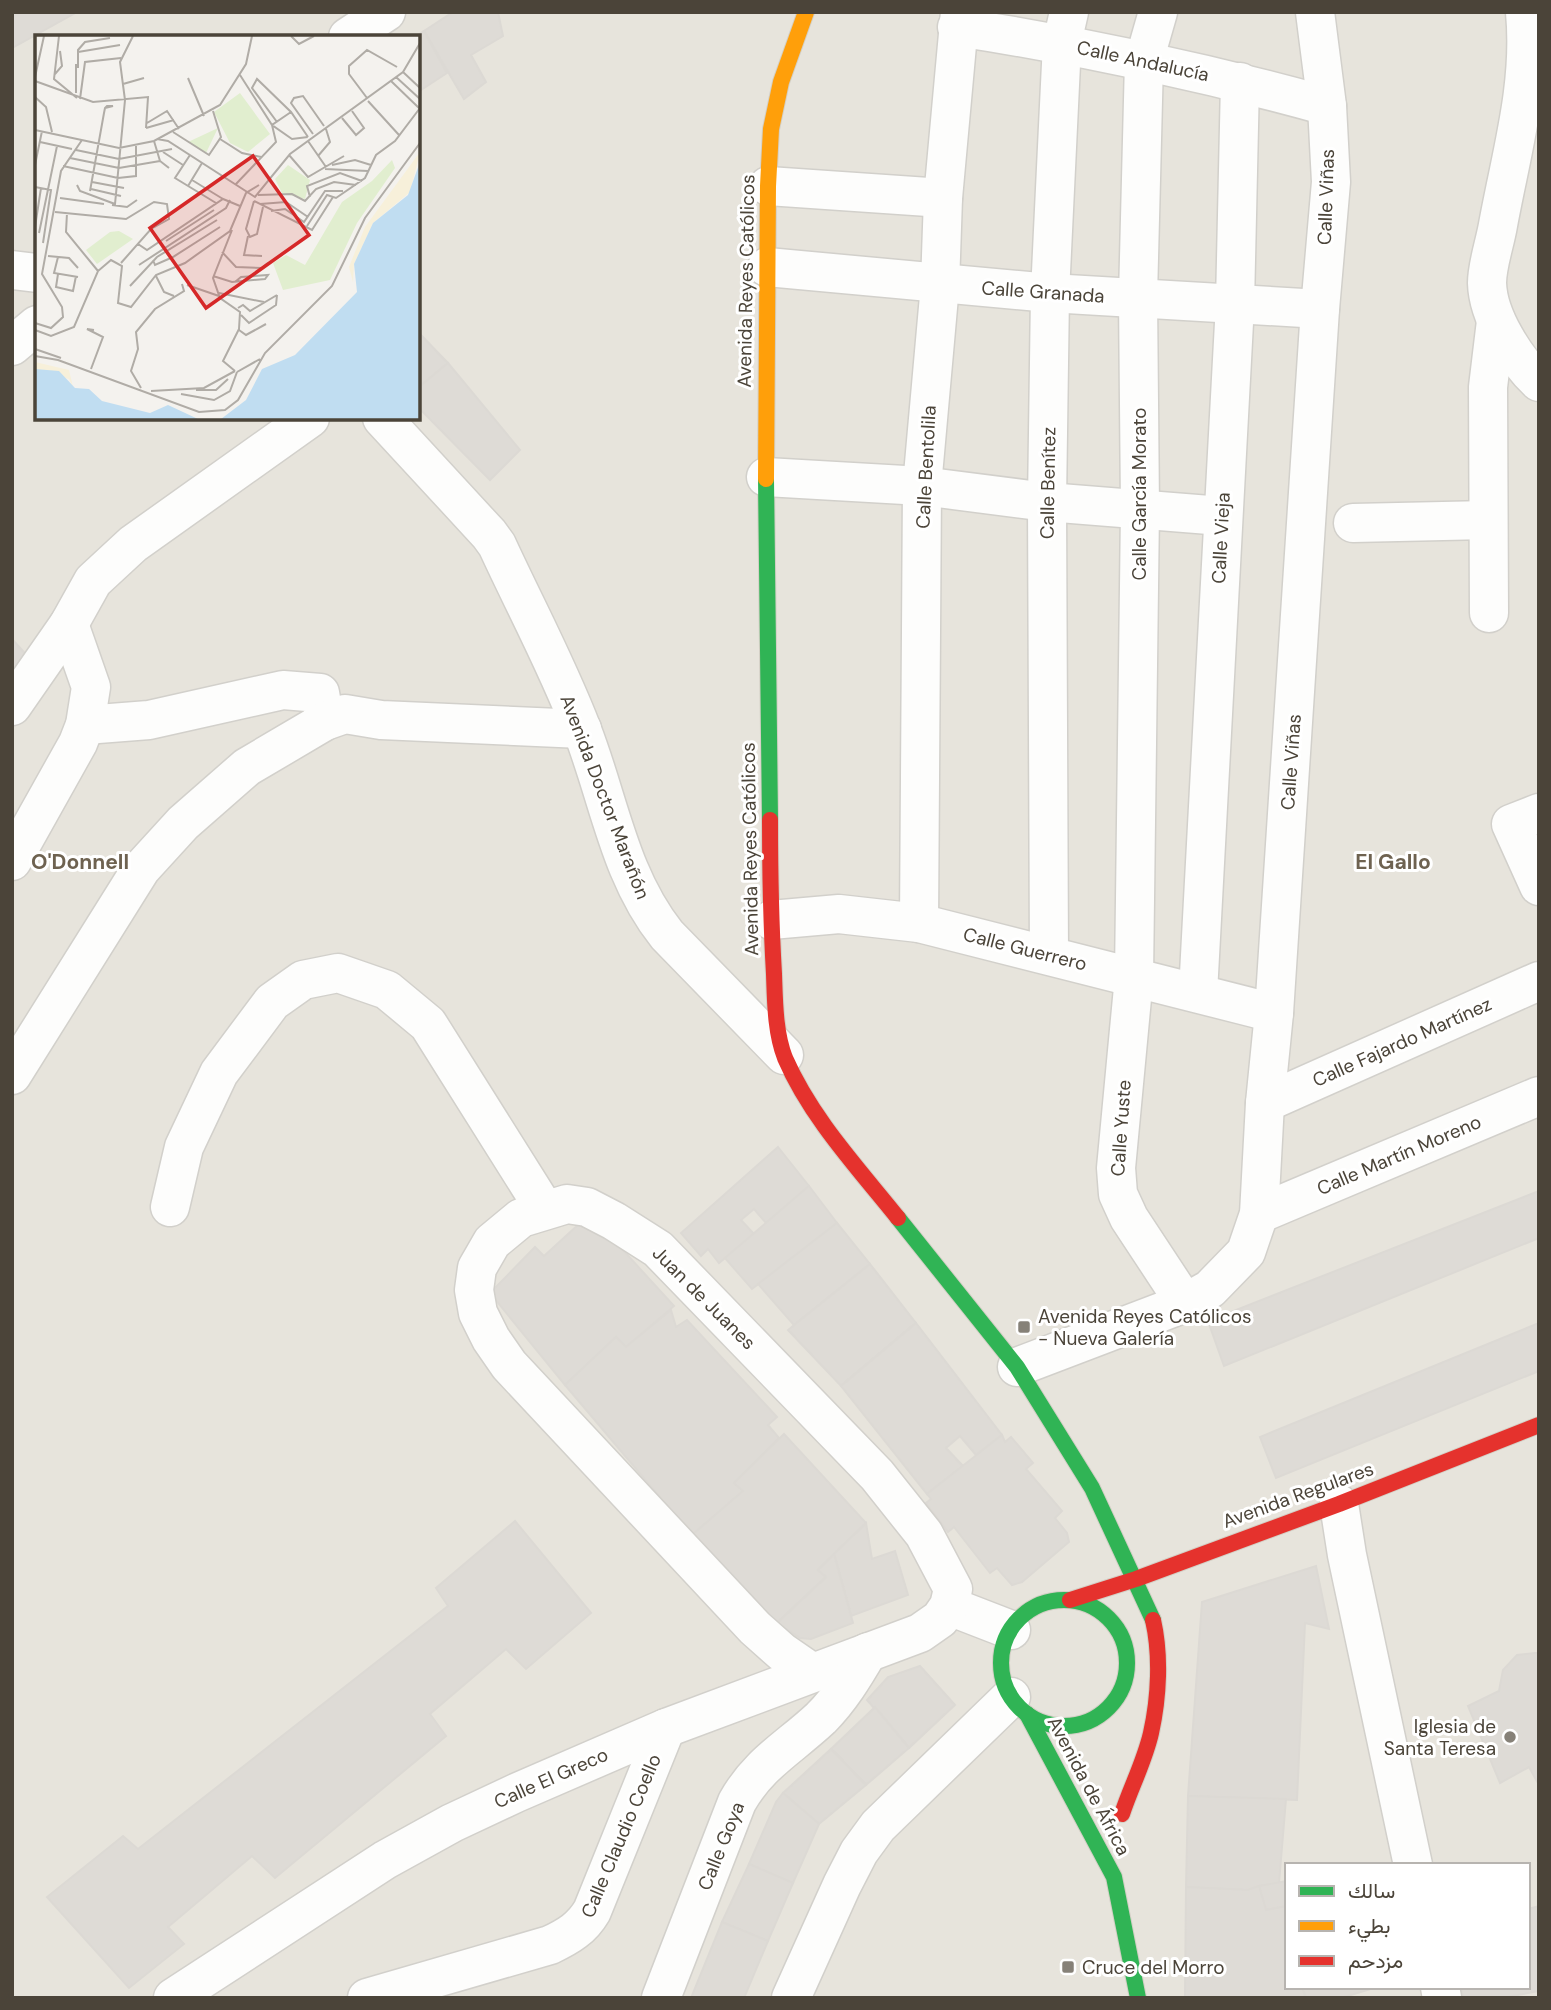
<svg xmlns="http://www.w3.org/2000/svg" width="1551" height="2010" font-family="'DM Sans',Vazirmatn,sans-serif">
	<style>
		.residential { fill: #e7e4dc; fill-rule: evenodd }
		.building { fill: #dedbd6; stroke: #dcd9d4; stroke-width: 2 }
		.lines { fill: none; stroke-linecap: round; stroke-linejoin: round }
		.street-casing { stroke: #d2d0cb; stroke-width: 41 }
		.fast-casing { stroke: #d3cfc5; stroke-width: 18 }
		.slow-casing { stroke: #d3cfc5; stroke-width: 18 }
		.jam-casing { stroke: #d3cfc5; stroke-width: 18 }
		.street { stroke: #fdfdfc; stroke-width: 38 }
		.fast { stroke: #30b455; stroke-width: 16 }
		.slow { stroke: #ff9f0a; stroke-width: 16 }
		.jam { stroke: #e5322d; stroke-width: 16 }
		.poi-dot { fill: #868178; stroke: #fff; stroke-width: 2.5 }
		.labels { text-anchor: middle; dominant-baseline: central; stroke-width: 6; stroke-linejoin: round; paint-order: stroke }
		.street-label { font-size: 19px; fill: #4b4439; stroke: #fff }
		.poi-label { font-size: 19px; fill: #4b4439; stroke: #fff; text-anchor: start }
		.neighbourhood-label { font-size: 21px; font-weight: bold; fill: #6e6250; stroke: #fff }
		.inset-road { fill: none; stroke: #b0aca6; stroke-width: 2 }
		.view { fill: #d62828; fill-opacity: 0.15; stroke: #d62828; stroke-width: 3.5 }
		.inset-edge { fill: none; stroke: #4b4439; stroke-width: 3.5 }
	</style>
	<rect width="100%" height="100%" fill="#f4f2ee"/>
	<path class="residential" d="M 12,12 L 1539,12 L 1539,1998 L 12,1998 ZM 37,37 L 418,37 L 418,418 L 37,418 ZM 1287,1865 L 1528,1865 L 1528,1987 L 1287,1987 Z"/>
	<g class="building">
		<path d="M 12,12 L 77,12 L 12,48 Z"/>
		<path d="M 453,12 L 498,12 L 503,36 L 471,55 L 486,82 L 464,99 L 424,31 Z"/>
		<path d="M 424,31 L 447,73 L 418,92 L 418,37 L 415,37 Z"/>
		<path d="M 418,332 L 448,363 L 418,388 Z"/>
		<path d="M 448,363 L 520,450 L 490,480 L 418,407 L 418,388 Z"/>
		<path d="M 12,639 L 31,660 L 12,678 Z"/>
		<path d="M 778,1147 L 809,1186 L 766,1223 L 754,1209 L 741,1220 L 754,1234 L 719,1263 L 708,1249 L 701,1256 L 681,1233 Z"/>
		<path d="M 809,1186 L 837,1223 L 752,1289 L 725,1258 Z"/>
		<path d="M 1539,1191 L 1539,1238 L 1224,1366 L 1208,1321 Z"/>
		<path d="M 590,1214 L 674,1306 L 626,1347 L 616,1337 L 565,1385 L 490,1293 L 535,1247 L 544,1256 Z"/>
		<path d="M 837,1223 L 870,1264 L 794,1325 L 758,1284 Z"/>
		<path d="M 870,1264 L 916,1323 L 841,1386 L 788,1330 Z"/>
		<path d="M 671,1310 L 676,1327 L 687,1320 L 777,1417 L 768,1425 L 779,1438 L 734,1483 L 743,1491 L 692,1535 L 565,1385 L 616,1337 L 626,1347 Z"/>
		<path d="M 916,1323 L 1002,1435 L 976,1455 L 960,1436 L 946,1448 L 963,1466 L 927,1494 L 841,1386 Z"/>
		<path d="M 1539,1323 L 1539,1371 L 1276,1478 L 1260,1437 Z"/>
		<path d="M 784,1434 L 866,1523 L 818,1570 L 826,1577 L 777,1623 L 692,1535 L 743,1491 L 734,1483 Z"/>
		<path d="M 1002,1435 L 1005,1442 L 1011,1437 L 1033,1463 L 1026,1469 L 1062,1511 L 1055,1518 L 1067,1533 L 1069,1542 L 1022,1582 L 1012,1585 L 997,1568 L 990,1573 L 954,1527 L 948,1532 L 926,1503 L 931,1499 L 927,1494 Z"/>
		<path d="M 515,1521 L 591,1613 L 526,1669 L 506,1649 L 430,1714 L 446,1736 L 275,1878 L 252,1856 L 168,1927 L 184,1944 L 129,1988 L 47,1897 L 123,1836 L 138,1849 L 448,1606 L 436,1588 Z"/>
		<path d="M 866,1523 L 872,1559 L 895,1551 L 908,1595 L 851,1616 L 834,1554 Z"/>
		<path d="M 834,1554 L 853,1623 L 811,1639 L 800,1638 L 777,1623 L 826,1577 L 818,1570 Z"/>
		<path d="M 1316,1566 L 1329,1629 L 1305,1623 L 1297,1800 L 1188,1796 L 1202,1602 Z"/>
		<path d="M 1535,1653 L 1539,1653 L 1539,1785 L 1529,1767 L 1500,1783 L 1468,1706 L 1499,1691 L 1503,1670 L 1517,1655 Z"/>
		<path d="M 920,1666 L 955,1705 L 909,1748 L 867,1700 L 888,1677 Z"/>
		<path d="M 875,1707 L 909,1748 L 866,1785 L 831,1749 Z"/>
		<path d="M 831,1749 L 866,1785 L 819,1824 L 783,1793 Z"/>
		<path d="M 783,1793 L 819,1824 L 793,1883 L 749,1864 L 776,1802 Z"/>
		<path d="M 1188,1796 L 1286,1799 L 1279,1883 L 1259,1886 L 1248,1890 L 1186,1887 Z"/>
		<path d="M 749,1864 L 793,1883 L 768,1941 L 722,1922 Z"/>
		<path d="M 1287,1881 L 1287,1906 L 1266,1910 L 1259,1886 Z"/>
		<path d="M 1259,1886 L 1266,1910 L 1287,1906 L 1287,1987 L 1302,1987 L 1306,1998 L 1185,1998 L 1186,1887 L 1248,1890 Z"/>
		<path d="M 1539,1906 L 1539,1991 L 1502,1998 L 1463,1998 L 1461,1987 L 1528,1987 L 1528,1909 Z"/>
		<path d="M 722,1922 L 768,1941 L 744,1998 L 691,1998 Z"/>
		<path d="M 1302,1987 L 1377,1987 L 1341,1998 L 1306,1998 Z"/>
	</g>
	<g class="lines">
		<defs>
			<g id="street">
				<path d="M 1158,12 L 1144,61 L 1138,297 L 1140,509 L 1134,977 L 1116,1168 L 1118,1194 L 1129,1218 L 1185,1303"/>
				<path d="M 1525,12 C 1532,85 1511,154 1498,225 C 1495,243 1487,265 1487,283 C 1488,317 1515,359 1539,382"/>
				<path d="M 957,27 C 1082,46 1205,72 1327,106"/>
				<path d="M 348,37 L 386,12"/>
				<path d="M 768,186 L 943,198"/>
				<path d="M 767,267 L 1050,293 L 1320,309"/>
				<path d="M 12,270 L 37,273"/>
				<path d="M 12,346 L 37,325"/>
				<path d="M 382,418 L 489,534 L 497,545 C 525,606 558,667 582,730 C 609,799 619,875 667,935 L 784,1055"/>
				<path d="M 766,477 L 922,486 L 1047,502 L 1222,516"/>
				<path d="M 1353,523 L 1488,520"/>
				<path d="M 1489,613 L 1488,387 L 1496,321"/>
				<path d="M 12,706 L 69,624 L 93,581 L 133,544 L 310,418"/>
				<path d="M 85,725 L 149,720 L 283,690 L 320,693 L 325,721"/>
				<path d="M 1539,813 L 1511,824 L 1539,886"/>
				<path d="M 12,861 L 78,743 L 85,725 L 91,687 L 69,624"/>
				<path d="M 771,920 L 839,914 L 919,923 L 1274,1013"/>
				<path d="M 919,923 L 922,486 L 940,285 L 943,198 L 960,12"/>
				<path d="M 1049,955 L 1047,502 L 1050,293 L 1062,43 L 1069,12"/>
				<path d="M 1198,993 L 1235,304 L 1240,82"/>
				<path d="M 12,1075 L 141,869 L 183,823 L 247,767 L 325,721 L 345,714 L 381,720 L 582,729"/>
				<path d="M 1265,1103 L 1539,981"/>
				<path d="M 170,1207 L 184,1147 L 219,1073 L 272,1002 L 303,980 L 338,973 L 387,990 L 428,1024 L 545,1210"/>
				<path d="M 1259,1214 L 1539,1096"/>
				<path d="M 1017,1367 L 1185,1303 L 1210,1289 L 1246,1252 L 1259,1214 L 1265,1103 L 1274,1013 L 1320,309 L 1331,182 L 1327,106 L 1315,12"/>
				<path d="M 1339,1504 L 1347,1555 L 1413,1865"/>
				<path d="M 949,1606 L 1011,1630"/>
				<path d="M 1440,1987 L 1442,1998"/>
				<path d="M 173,1998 L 385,1860 L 452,1823 L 516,1793 L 666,1728 L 920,1633 L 940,1619 L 949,1606 L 953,1589 L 924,1534 L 877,1475 L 658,1249 L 614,1221 L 587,1207 L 567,1204 L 521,1218 L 492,1242 L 477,1268 L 474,1290 L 478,1313 L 491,1339 L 509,1365 L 755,1628 L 782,1652 L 811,1672"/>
				<path d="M 367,1998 L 550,1945 C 569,1936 582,1928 592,1911 L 666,1728"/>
				<path d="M 661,1998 L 737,1802 C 759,1763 789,1748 821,1718 C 840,1699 854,1676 868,1652"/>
				<path d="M 791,1998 L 842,1885 L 859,1852 L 878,1826 L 1011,1697"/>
			</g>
			<g id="fast">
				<path d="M 766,479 L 770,820"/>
				<path d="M 898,1218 L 1017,1367 L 1092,1488 L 1153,1620"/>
				<circle cx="1064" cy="1663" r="63"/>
				<path d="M 1027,1714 L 1114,1877 L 1138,1998"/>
			</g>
			<path id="slow" d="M 766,479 L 768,186 L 771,129 L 781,82 L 806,12"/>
			<g id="jam">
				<path d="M 770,820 C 770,871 771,923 774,974 C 775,1002 775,1032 785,1058 C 811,1118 858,1168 898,1218"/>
				<path d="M 1070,1600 L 1136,1579 L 1339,1504 L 1539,1425"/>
				<path d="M 1122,1814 C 1131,1787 1145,1760 1151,1733 C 1159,1697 1161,1655 1153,1620"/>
			</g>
		</defs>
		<use href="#street" class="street-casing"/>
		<use href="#fast" class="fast-casing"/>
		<use href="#slow" class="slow-casing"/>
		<use href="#jam" class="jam-casing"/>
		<use href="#street" class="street"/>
		<use href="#fast" class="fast"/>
		<use href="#slow" class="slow"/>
		<use href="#jam" class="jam"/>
	</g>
	<g class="poi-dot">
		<rect x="1017" y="1320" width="14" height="14" rx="3.5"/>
		<circle cx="1510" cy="1737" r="7"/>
		<rect x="1061" y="1960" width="14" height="14" rx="3.5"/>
	</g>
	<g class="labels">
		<g class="street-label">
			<text transform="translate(1143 61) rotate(12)">Calle Andalucía</text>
			<text transform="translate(1326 197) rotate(-88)">Calle Viñas</text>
			<text transform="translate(746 281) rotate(-89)">Avenida Reyes Católicos</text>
			<text transform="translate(1043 292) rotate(4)">Calle Granada</text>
			<text transform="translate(926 467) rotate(-87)">Calle Bentolila</text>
			<text transform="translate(1048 483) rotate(-89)">Calle Benítez</text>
			<text transform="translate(1139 494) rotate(-90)">Calle García Morato</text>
			<text transform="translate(1221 538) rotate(-87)">Calle Vieja</text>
			<text transform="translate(1291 762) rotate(-86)">Calle Viñas</text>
			<text transform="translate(605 797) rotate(69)">Avenida Doctor Marañón</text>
			<text transform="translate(750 849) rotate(-91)">Avenida Reyes Católicos</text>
			<text transform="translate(1025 949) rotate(14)">Calle Guerrero</text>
			<text transform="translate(1402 1042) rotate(-24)">Calle Fajardo Martínez</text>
			<text transform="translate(1121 1128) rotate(-86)">Calle Yuste</text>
			<text transform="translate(1399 1155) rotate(-23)">Calle Martín Moreno</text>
			<text transform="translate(704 1298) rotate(45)">Juan de Juanes</text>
			<text transform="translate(1298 1495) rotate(-20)">Avenida Regulares</text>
			<text transform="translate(551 1778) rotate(-24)">Calle El Greco</text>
			<text transform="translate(1089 1786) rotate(62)">Avenida de África</text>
			<text transform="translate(621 1836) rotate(-67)">Calle Claudio Coello</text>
			<text transform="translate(721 1846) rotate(-68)">Calle Goya</text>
		</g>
		<g class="poi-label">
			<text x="1038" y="1316">Avenida Reyes Católicos<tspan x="1038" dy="22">- Nueva Galería</tspan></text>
			<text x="1496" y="1726" text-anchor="end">Iglesia de<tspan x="1496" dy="22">Santa Teresa</tspan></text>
			<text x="1082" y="1967">Cruce del Morro</text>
		</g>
		<g class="neighbourhood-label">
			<text x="80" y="862">O'Donnell</text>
			<text x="1393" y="862">El Gallo</text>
		</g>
	</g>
	<g transform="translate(35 35)">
		<rect width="385" height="385" fill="#f4f2ee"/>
		<path d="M 205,58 L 235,99 L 213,117 L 195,108 L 179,77 ZM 183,93 L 171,118 L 153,107 ZM 357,125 L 360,133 L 322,188 L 295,245 L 248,255 L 238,228 L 251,220 L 270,230 L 307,167 L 337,146 ZM 253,130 L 275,145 L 270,164 L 247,158 L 240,144 ZM 84,196 L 98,204 L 62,229 L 51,215 L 75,197 Z" fill="#e1eecf"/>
		<path d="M 385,117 L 375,157 L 338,188 L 319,229 L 318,247 L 314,232 L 330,192 ZM 0,327 L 34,335 L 38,352 L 34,344 L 0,334 Z" fill="#f7f0da"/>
		<path d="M 385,127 L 385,384 L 186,384 L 211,365 L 227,334 L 260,320 L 322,257 L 319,229 L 338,188 L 373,160 ZM 0,334 L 24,336 L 40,353 L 54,354 L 67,366 L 115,378 L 133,370 L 163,384 L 0,384 Z" fill="#c0ddf1"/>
		<path class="inset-road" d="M 24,1 L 19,44 L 42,63M 256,1 L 264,9 L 279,1M 43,17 L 85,10M 43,33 L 43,15 L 50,7 L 75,3M 368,37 L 385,53M 20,39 L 27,31 L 25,16M 205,40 L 237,90 L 257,104 L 273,102M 0,42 L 9,1M 361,42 L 385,64M 153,43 L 169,81M 0,46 L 58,67 L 113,62 L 111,93M 356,46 L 385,74M 88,49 L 109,43M 41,58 L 41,29M 0,62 L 11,72 L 17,97M 332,63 L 314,39 L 314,31 L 332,15 L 362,32M 45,64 L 50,27 L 86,23M 333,66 L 364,100M 307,83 L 321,100 L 329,93 L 317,76M 242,87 L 217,53 L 222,44 L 256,77 L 273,102M 112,88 L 132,76 L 144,94M 111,93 L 139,85M 0,95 L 84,113 L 119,106 L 185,70 L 211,29 L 217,1M 138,97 L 174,120 L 186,102 L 178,76M 278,99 L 256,68 L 259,63 L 268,61 L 289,91M 122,104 L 133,106 L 220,162 L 255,119 L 368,37 L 385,8M 185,104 L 207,118 L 226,122M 119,106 L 125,126 L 134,133M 273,106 L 291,132M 5,107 L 37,114M 41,115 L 84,124 L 137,114M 128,117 L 148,130M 155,120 L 140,143 L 181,168M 254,120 L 273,142 L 309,121M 283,121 L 295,107 L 291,94M 35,123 L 84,133 L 125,126M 0,130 L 7,96M 297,130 L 320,125 L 336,130M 28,131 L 83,143 L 101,141 L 101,111M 290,134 L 333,136M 157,145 L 188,164M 57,147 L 89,153M 201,149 L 241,107 L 237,90 L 256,77M 42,150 L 45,156 L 80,169 L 90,65 L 85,27 L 98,1M 153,151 L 167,128M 0,152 L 16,155 L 8,208M 56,154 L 86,161M 55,156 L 69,78 L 70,73 L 72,71 L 78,71 L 70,73M 223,160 L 257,159 L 270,166 L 281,154 L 299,147 L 321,150M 275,162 L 272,151 L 305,138 L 327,146M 25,163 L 69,169M 219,166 L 277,195 L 298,162M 219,166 L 211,194 L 215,202 L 222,199 L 228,172M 225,169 L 251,167 L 273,182M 77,170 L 92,172 L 102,165M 236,176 L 250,174 L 269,187 L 290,156 L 308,156M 20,177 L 91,184 L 119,167 L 132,169 L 134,184 L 116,194 L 86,228M 32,178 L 31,197 L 63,236M 272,191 L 292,160 L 301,163 L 330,143 L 341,120 L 360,106 L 385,73M 0,192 L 6,153M 197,195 L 178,243 L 185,263 L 205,277 L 204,294 L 188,326 L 200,336M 4,198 L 22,111M 213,201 L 209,220 L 227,221M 131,206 L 179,175M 103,209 L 112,215 L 188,164 L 205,171M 187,217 L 201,232 L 227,233 L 233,228M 13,221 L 34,223 L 43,233M 23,222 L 19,238 L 43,242M 118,225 L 120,230 L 138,222 L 185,192M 104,230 L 191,173 L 195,165M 23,239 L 21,252 L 38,256 L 41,241M 121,241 L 129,257 L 139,261M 178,241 L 197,247 L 230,244 L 233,240 L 206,242 L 200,247M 152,250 L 184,261M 95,251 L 122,222 L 182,185M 184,258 L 229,267M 203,273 L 208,270 L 215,276 L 242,260M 206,280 L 214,288 L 241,270 L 242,260M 0,288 L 16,293 L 28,282 L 27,272 L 7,239 L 26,136 L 47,105M 0,295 L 16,301 L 39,292 L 63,236 L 76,225 L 87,231 L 83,268 L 96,272 L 121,240 L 150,228 L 195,196 L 211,158 L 224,150M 204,295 L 211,300 L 231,289M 0,314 L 26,323M 0,321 L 23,325 L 164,377 L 190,375 L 203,365 L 230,318 L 297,251 L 330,183 L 385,108M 56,334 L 68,302 L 52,294 L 59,295M 202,337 L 225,324M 106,353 L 96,336 L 103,314 L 101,297 L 120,274 L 149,256 L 147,249M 161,355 L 181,355 L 193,344M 116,356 L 169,353 L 200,336M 146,359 L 179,365 L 195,356 L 202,337"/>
		<path class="view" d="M 218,121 L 274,200 L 171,273 L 115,193 Z"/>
		<rect width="385" height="385" class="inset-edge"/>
	</g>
	<rect width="1551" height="2010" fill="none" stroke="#4b4439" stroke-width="28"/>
	<rect x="1285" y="1863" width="245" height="126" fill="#ffffff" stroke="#b7b4b0" stroke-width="2"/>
	<rect x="1299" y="1886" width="35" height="10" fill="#30b455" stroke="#b7b4b0" stroke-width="2"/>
	<text x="1348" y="1898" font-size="21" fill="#4b4439">سالك</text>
	<rect x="1299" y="1921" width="35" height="10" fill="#ff9f0a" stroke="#b7b4b0" stroke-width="2"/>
	<text x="1348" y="1933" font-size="21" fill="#4b4439">بطيء</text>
	<rect x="1299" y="1956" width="35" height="10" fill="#e5322d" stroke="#b7b4b0" stroke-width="2"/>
	<text x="1348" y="1968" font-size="21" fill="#4b4439">مزدحم</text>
</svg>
